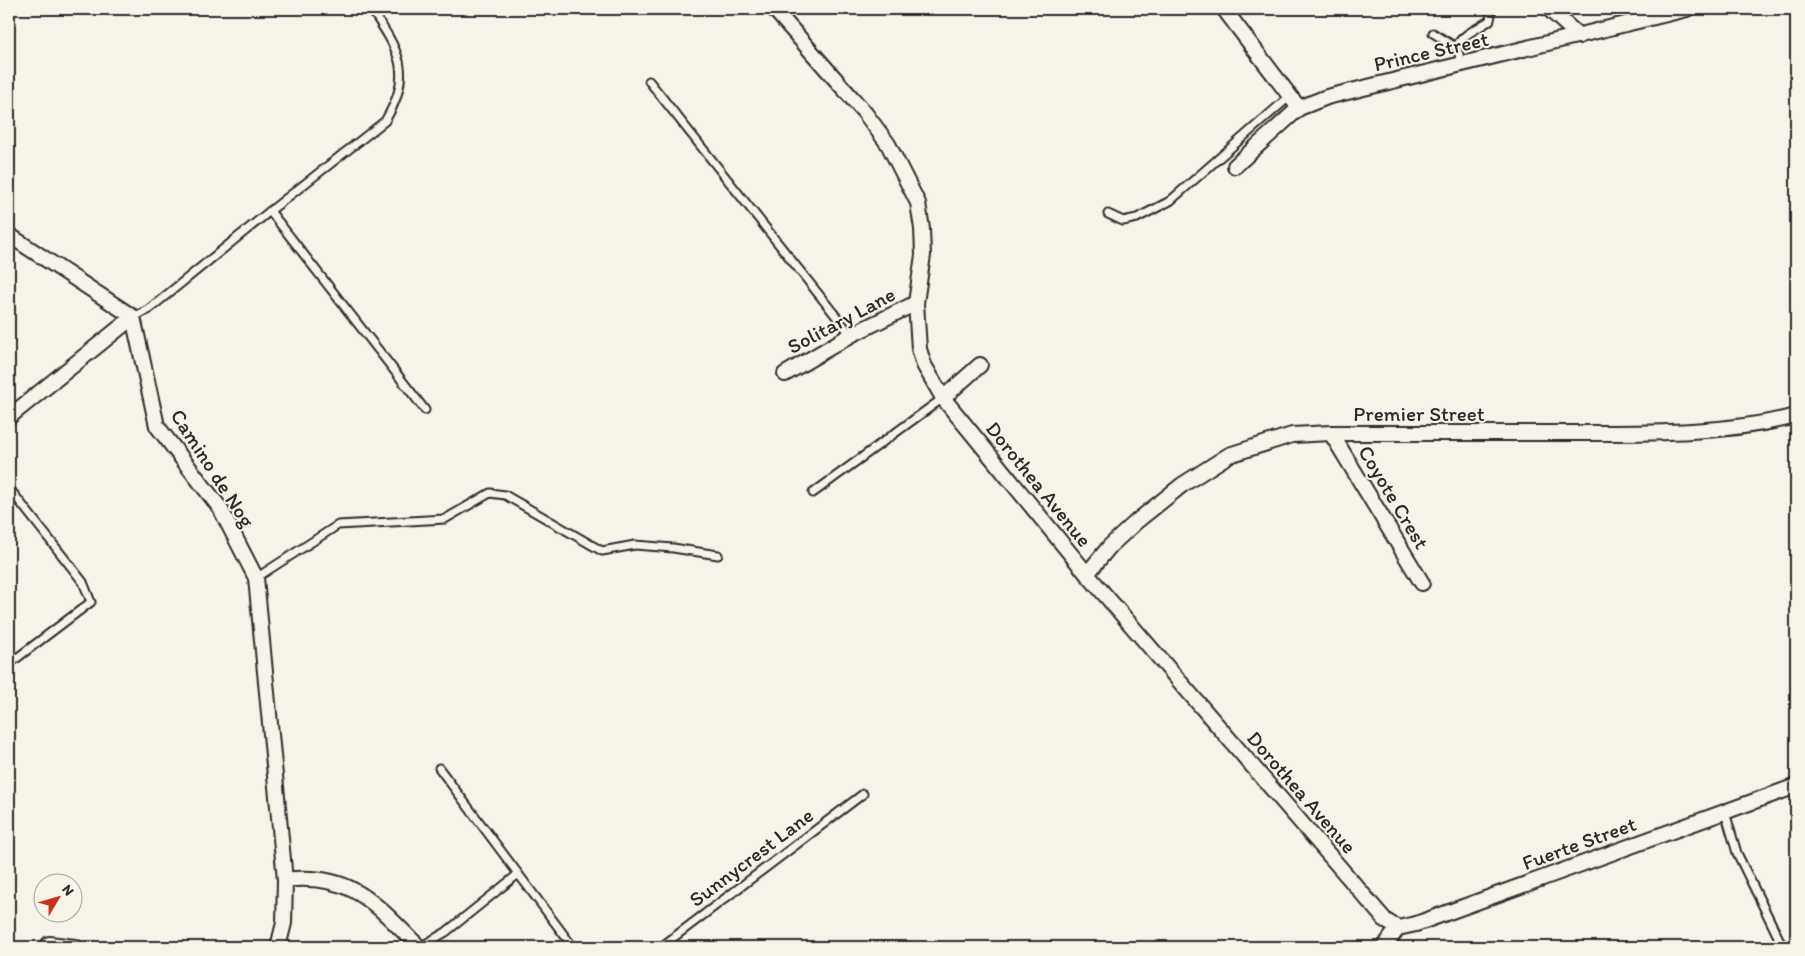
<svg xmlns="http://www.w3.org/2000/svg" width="1805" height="956" font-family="Itim,sans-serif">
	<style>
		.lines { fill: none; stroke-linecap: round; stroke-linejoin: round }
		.lane-casing { stroke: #2b2b2b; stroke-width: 11 }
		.street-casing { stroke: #2b2b2b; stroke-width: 18 }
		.lane { stroke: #f7f3e8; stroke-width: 7 }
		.street { stroke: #f7f3e8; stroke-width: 14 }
		.labels { text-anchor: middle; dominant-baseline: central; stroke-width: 4; stroke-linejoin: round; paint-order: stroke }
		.street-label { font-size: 21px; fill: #2b2b2b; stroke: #f7f3e8 }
	</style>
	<rect width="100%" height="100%" fill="#f7f3e8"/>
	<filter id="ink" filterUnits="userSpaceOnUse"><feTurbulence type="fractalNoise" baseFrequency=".02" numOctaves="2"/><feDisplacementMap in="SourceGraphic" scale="10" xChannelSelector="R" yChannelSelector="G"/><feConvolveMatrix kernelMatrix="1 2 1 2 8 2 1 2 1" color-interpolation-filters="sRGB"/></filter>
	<g filter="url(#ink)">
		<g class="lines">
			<defs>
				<g id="lane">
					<path d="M 1433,33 L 1457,48"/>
					<path d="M 1462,64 C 1461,59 1458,53 1457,48 C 1457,36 1482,27 1490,20 L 1492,9"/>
					<path d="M 649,81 L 851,335"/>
					<path d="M 270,211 L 385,121 C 414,73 399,51 371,9"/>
					<path d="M 1108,214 L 1123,221 L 1137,218 L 1170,201 L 1290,96"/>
					<path d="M 133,317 L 148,310 L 270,211 L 425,410"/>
					<path d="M 9,488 L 83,582 L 91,602 L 9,664"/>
					<path d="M 813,493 L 943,398"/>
					<path d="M 256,578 L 338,525 L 445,519 L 490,493 L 505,495 L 602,551 L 635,545 L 673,548 L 718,555"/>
					<path d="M 439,768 L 573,947"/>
					<path d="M 1725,812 L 1737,853 L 1783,947"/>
					<path d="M 420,947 L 446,932 L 517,875"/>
					<path d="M 661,947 L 863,794"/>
				</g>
				<g id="street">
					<path d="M 774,9 L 865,113 L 888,144 L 918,203 L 922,229 L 923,255 L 916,303 L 919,349 L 924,365 L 943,398 L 1087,574 L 1386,921 L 1398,928"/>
					<path d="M 1224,9 L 1299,108"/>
					<path d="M 1549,9 L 1579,36"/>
					<path d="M 1235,166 L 1299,108 L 1327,97 L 1687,9"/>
					<path d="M 9,235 L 133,317 L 157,426 L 220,508 L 256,578 L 285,880 L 284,923 L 278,947"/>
					<path d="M 785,374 L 851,335 L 916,303"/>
					<path d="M 943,398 L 980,365"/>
					<path d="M 9,417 L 133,317"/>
					<path d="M 1331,433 L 1422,583"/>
					<path d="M 1087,574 L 1110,546 L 1137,521 L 1182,485 L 1229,455 L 1292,435 L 1331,433 C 1409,433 1488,433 1566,433 C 1643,433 1721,435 1796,416"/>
					<path d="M 285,880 C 352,872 375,904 419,947"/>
					<path d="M 49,944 L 75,947"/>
					<path d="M 1384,947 L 1398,928 L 1416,924 L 1796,786"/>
				</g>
			</defs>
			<use href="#lane" class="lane-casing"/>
			<use href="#street" class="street-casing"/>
			<use href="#lane" class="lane"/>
			<use href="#street" class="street"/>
		</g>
	</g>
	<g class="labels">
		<g class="street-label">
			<text transform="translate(1431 51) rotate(-13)">Prince Street</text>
			<text transform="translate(841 320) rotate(-28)">Solitary Lane</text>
			<text x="1419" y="413">Premier Street</text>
			<text transform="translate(213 468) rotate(57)">Camino de Nog</text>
			<text transform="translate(1039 484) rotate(51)">Dorothea Avenue</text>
			<text transform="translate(1394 497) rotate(59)">Coyote Crest</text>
			<text transform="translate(1302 792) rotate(49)">Dorothea Avenue</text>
			<text transform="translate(1579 843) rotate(-20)">Fuerte Street</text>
			<text transform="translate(751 857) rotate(-37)">Sunnycrest Lane</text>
		</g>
	</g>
	<rect width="1805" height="956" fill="none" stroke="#f7f3e8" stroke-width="30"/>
	<rect x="15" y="15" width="1775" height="926" fill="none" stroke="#2b2b2b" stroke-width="2" filter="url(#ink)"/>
	<g transform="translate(58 898) rotate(52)"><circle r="24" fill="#f7f3e8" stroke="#a5a39c"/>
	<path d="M0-4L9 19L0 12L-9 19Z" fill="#c8321e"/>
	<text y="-8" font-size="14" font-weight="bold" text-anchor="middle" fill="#2b2b2b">N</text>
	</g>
</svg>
